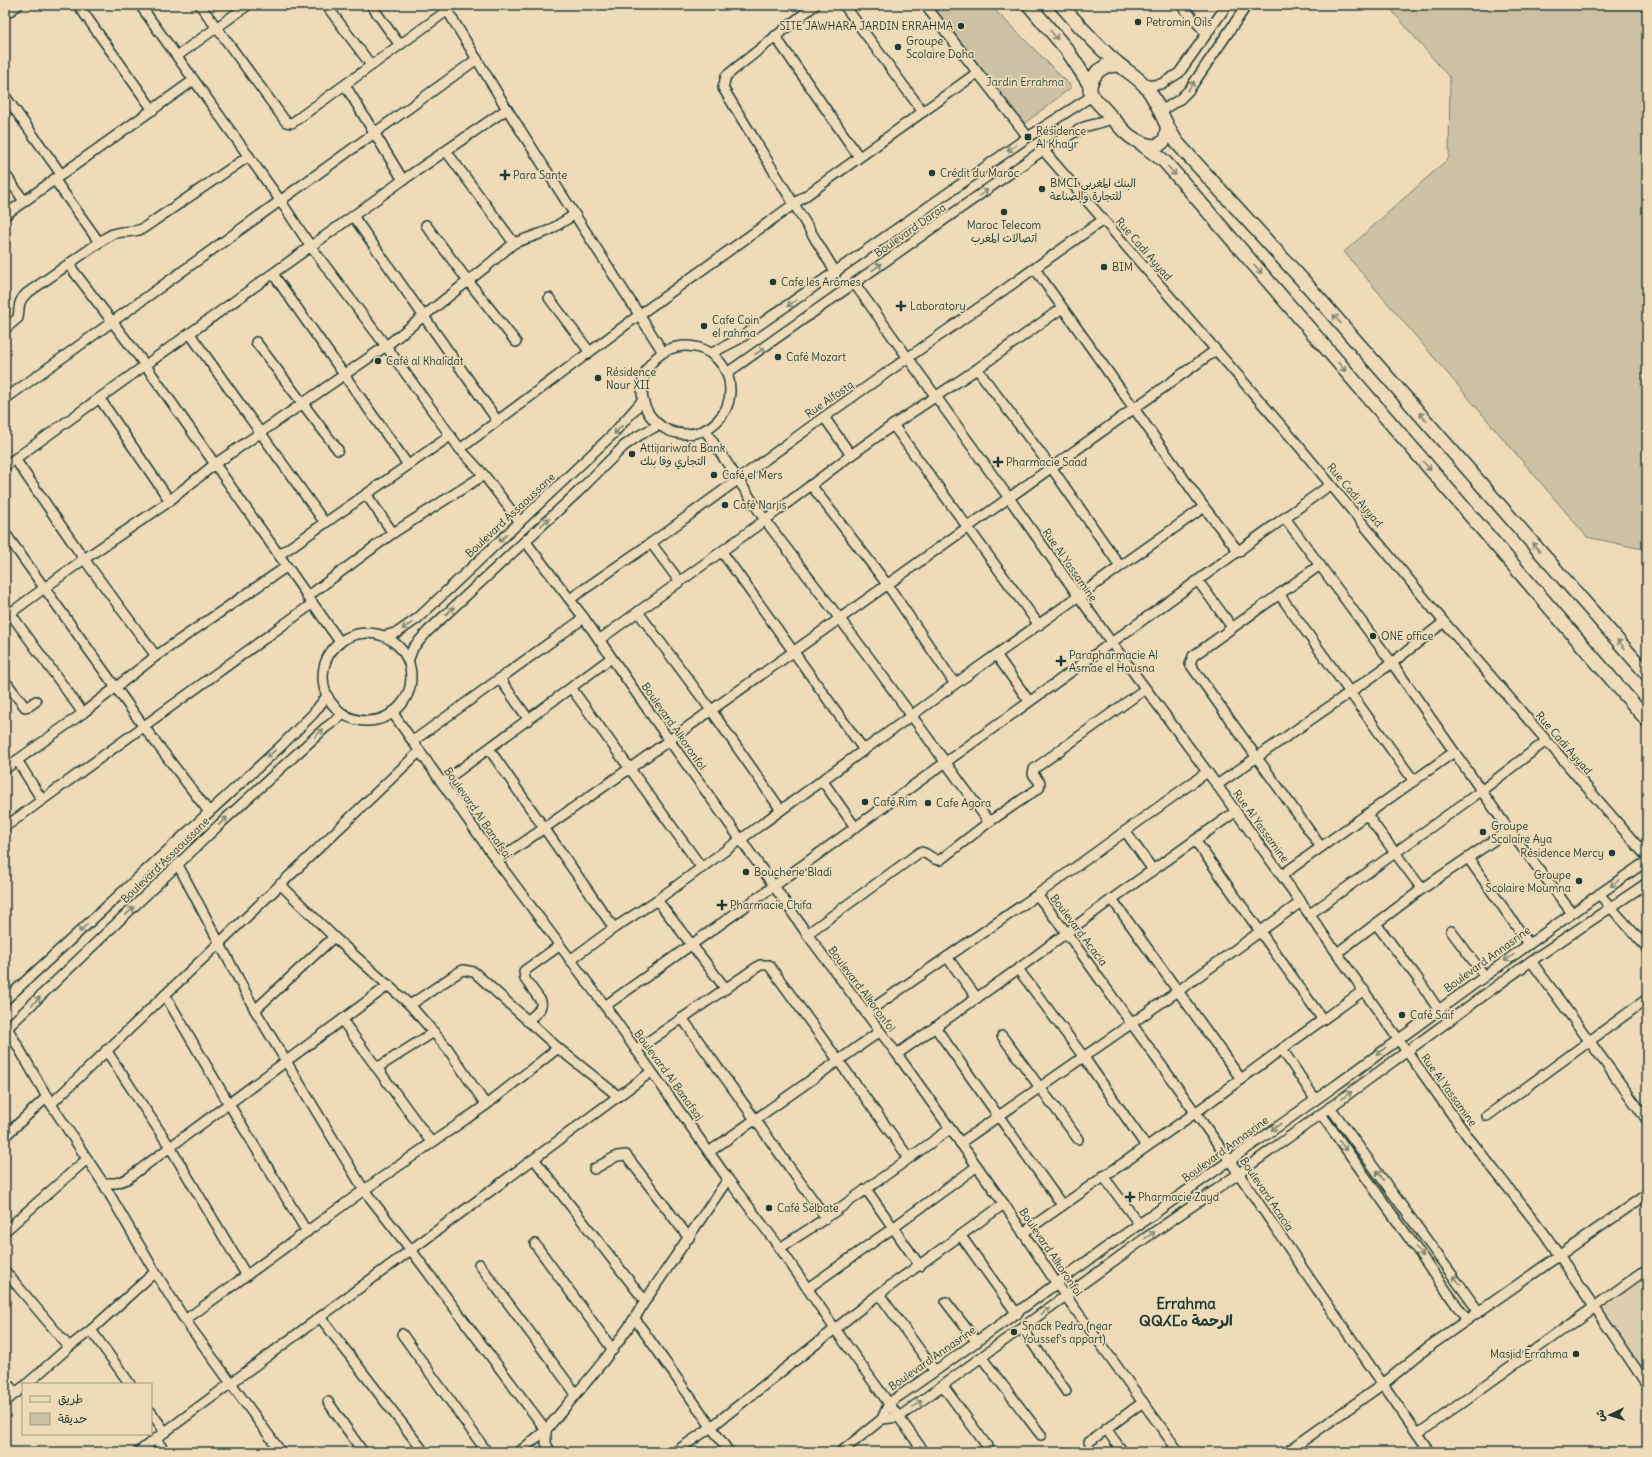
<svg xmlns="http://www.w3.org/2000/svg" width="1652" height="1457" font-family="Delius,'Playpen Sans Arabic','Noto Sans Tifinagh',sans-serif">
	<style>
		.built { fill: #ddcfae }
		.green { fill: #ccc2a3; stroke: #76806c }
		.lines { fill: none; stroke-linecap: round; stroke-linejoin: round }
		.minor-casing { stroke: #1f3d34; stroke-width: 12 }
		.secondary-casing { stroke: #1f3d34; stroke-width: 16 }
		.minor { stroke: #eedcb9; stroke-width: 9 }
		.secondary { stroke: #eedcb9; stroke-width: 13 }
		.oneway { stroke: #7c8570 }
		.poi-dot { fill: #1f3d34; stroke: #eedcb9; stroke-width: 1.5 }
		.labels { text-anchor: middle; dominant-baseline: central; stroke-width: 3.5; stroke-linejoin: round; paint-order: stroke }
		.poi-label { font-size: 11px; fill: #1f3d34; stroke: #eedcb9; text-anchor: start }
		.park-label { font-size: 11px; fill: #304a3f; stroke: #eedcb9 }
		.street-label { font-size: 11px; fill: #1f3d34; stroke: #eedcb9 }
		.district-label { font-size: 15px; font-weight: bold; fill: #1f3d34; stroke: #eedcb9 }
	</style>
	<rect width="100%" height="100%" fill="#eedcb9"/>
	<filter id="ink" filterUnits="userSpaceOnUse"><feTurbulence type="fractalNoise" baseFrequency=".025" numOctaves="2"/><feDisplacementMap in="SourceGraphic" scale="8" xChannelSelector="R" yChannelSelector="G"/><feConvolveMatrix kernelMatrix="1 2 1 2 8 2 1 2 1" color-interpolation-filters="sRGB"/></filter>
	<g filter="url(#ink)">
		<path class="built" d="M 1647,1272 L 1647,1381 L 1595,1310 Z"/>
		<g class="green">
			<path d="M 930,5 L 990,5 L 1072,87 L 1021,126 Z"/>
			<path d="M 1387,5 L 1647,5 L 1647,550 L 1587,537 L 1344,252 L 1449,158 L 1450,78 Z"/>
		</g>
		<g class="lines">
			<defs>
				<g id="minor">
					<path d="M 78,5 L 153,110"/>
					<path d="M 140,5 L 280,200 L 311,247 L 386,346 L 460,449 L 484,475 L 520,522"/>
					<path d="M 200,5 L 286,122 L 292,123 L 448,10"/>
					<path d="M 326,5 L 371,65"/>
					<path d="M 371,5 L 399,44"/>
					<path d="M 444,5 L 507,109 L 663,352"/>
					<path d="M 815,5 L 726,76 L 723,88 L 836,273"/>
					<path d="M 844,5 L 923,112"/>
					<path d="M 925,5 L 1028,137"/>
					<path d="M 1181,5 L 1207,34"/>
					<path d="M 5,15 L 18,5"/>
					<path d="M 775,36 L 859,157"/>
					<path d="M 177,56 L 248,5"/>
					<path d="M 345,85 L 403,180"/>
					<path d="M 1146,86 L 1161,84 L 1179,73 L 1227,5"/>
					<path d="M 5,96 L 61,174"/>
					<path d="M 1161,111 L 1180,99 L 1189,90 L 1247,5"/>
					<path d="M 1043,150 L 1298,445 L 1444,622 L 1647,857"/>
					<path d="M 446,151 L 514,243"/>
					<path d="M 5,174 L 24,201"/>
					<path d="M 54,179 L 99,242"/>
					<path d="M 5,215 L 194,80"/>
					<path d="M 353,216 L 497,420"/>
					<path d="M 426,225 L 468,281 L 516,342"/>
					<path d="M 69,265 L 146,366 L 340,642"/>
					<path d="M 1035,269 L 1204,507 L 1239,552"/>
					<path d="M 273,274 L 408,465"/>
					<path d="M 854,283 L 1009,498 L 1111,642 L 1217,785 L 1468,1137 L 1544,1233 L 1647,1385"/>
					<path d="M 549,298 L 589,351"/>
					<path d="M 5,329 L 18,318 C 20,307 17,303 26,294 L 107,237 C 118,229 130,234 142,229 L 249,156"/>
					<path d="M 190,334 L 325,523"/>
					<path d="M 256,342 L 338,450"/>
					<circle cx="686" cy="390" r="44"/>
					<path d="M 712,353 L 739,339 L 1028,137 L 1092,96"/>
					<path d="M 977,369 L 1051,467 L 1120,566"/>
					<path d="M 727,373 L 1043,150 L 1084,127 L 1113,119"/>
					<path d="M 5,399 L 477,59"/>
					<path d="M 100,399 L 170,501"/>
					<path d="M 824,417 L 851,455"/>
					<path d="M 893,425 L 1039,625"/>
					<path d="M 705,430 L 765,520 L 871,660 L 989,822"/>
					<path d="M 460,449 L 639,315 L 977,73"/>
					<path d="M 15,459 L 84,559 L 156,656"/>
					<path d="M 5,466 L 403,180 L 507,109"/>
					<path d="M 811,485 L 887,584 L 955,684"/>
					<path d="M 366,494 L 393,533"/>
					<path d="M 1285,518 L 1392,663 L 1509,830 L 1572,913"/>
					<path d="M 5,533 L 144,727 L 209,812"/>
					<path d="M 525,541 L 584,618 L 669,740 L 774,886 L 807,934 L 897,1054 L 1004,1204 L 1057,1284 L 1179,1452"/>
					<path d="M 651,543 L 680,582"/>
					<path d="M 722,552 L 864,750"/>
					<path d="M 279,555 L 450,436"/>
					<path d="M 1320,565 L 1193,656 L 1190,664 L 1321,847"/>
					<path d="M 1198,581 L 1232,627"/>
					<path d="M 1279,594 L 1414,781"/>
					<path d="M 307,597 L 393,533 L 484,475"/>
					<path d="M 570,599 L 651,543 L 824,417 L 1103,220"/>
					<path d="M 5,606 L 83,713"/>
					<path d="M 638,612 L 711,710 L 781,810"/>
					<path d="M 5,617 L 84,559 L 164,505 L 215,464 L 386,346 L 487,266 L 514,243 L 548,231 L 574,215"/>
					<circle cx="367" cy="677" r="44"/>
					<path d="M 384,636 L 398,632 L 418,618 L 612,435 L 643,400"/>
					<path d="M 599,640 L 765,520 L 851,455 L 893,425 L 977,369 L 1062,308"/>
					<path d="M 997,656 L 1029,701"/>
					<path d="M 408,661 L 413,648 L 428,631 L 578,492 L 624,446 L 638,436 L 659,425"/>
					<path d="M 500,679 L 529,720"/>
					<path d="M 5,681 L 25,707 L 29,706 L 36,701"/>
					<path d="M 572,689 L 702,868"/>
					<path d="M 392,712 L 497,861 L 605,1006 L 728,1179 L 780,1248 L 835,1329 L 924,1452"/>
					<path d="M 413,741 L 584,618"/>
					<path d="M 489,749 L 614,928"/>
					<path d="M 17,760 L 42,800"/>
					<path d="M 5,769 L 83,713 L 156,656 L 286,567"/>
					<path d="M 822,780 L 855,827"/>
					<path d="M 442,783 L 611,658"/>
					<path d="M 1217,785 L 1392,663 L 1444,622"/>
					<path d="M 1367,815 L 1422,889"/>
					<path d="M 5,827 L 312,604"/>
					<path d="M 1125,831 L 1153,870"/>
					<path d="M 1195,840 L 1323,1020"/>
					<path d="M 1468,858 L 1529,944"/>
					<path d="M 497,861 L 629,769 L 1216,350"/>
					<path d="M 178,865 L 255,1010 L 364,1190 L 411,1250 L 546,1430 L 519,1452"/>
					<path d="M 1282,875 L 1454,752"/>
					<path d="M 280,884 L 334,937 L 410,1005 L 448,1049 L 486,1105"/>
					<path d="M 1599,894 L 1647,948"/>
					<path d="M 1037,895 L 1066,932 L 1230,1161 L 1310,1279 L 1430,1452"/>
					<path d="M 1112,899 L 1241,1079"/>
					<path d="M 657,900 L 726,989"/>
					<path d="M 1310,914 L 1481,791 L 1546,741"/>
					<path d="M 1376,924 L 1416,976 L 1438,1009"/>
					<path d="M 1451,931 L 1484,975"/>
					<path d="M 807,934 L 920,852 C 928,852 932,861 940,860 L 989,822 L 1039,788 L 1040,783 L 1033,774 L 1034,769 L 1145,689"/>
					<path d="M 1337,953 L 1422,889 L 1509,830"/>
					<path d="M 947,957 L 977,998"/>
					<path d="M 570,960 L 614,928 L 657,900 L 955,684 L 1204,507"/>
					<path d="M 1531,961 L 1647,1120"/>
					<path d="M 1018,969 L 1083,1056 L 1146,1146"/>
					<path d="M 165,995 L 229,1104 L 307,1232"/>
					<path d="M 5,1000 L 280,747 L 313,714 L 327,696"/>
					<path d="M 410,1005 L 459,972 L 463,970 L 474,972 L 558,1048 L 618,1096"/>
					<path d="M 605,1006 L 774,886 L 1330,485"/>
					<path d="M 255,1010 L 334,937"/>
					<path d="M 866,1013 L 1037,895 L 1207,772"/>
					<path d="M 682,1018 L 826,1218"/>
					<path d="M 342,1020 L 431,1142"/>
					<path d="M 527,1021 C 533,1016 543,1010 541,1001 L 525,979 L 524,971 L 559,946"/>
					<path d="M 5,1024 L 51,1104 L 103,1183 L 155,1272 L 185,1320 L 281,1452"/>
					<path d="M 935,1027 L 1062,1205"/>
					<path d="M 5,1030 L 220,824 L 325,728 L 344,714"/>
					<path d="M 1002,1036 L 1078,1139"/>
					<path d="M 1282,1049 L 1315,1099"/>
					<path d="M 106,1050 L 170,1147 L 247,1276"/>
					<path d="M 636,1050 L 760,965 L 769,965 L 909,1158"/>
					<path d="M 897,1054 L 1018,969 L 1112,899 L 1235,812"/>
					<path d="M 377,1068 L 434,1032"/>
					<path d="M 51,1104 L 420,751"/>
					<path d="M 1330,1107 L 1479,1312"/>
					<path d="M 1321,1114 L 1467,1320"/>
					<path d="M 1487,1116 L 1647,999"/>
					<path d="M 5,1136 L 48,1096"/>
					<path d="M 960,1143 L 1178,991 L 1301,902"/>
					<path d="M 709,1152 L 879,1032"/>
					<path d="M 534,1159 L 645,1301"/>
					<path d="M 594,1169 L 617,1156 L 626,1155 L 689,1238"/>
					<path d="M 1103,1176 L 1140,1225"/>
					<path d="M 103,1183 L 116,1183 L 127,1179 L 389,985"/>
					<path d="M 866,1189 L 920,1266"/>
					<path d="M 5,1231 L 87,1159"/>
					<path d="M 1023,1233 L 1195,1113 L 1282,1049 L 1364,990"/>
					<path d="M 961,1236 L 1017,1314"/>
					<path d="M 535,1244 L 613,1350"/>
					<path d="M 780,1248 L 826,1218 L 950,1129"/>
					<path d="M 479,1264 L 576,1394"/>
					<path d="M 5,1271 L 69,1347"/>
					<path d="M 808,1288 L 893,1228 L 976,1167"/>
					<path d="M 879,1294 L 935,1371"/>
					<path d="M 946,1302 L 977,1342"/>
					<path d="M 320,1317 L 424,1452"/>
					<path d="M 635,1319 L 729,1452"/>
					<path d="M 185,1320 L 364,1190 L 486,1105 L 558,1048"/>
					<path d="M 1022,1328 L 1066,1391"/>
					<path d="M 91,1330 L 130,1384"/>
					<path d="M 402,1334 L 487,1452"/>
					<path d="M 982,1358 L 1041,1435"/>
					<path d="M 5,1381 L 16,1393"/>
					<path d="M 27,1384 L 69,1347 L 91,1330 L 155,1272"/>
					<path d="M 943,1386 L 987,1446"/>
					<path d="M 5,1402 L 23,1387"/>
					<path d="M 328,1402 L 363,1452"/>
					<path d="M 151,1412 L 165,1432"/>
					<path d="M 882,1419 L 899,1417 L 1144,1239 L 1217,1189 L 1321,1114 L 1531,961 L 1647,883"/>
					<path d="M 1106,1429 L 1123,1452"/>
					<path d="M 1418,1434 L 1647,1269"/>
					<path d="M 156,1439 L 165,1452"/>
					<path d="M 1089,1442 L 1143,1402"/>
					<path d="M 138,1452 L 651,1072"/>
					<path d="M 550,1452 L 546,1443 L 546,1430 C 581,1388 618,1348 645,1301 L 728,1179"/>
					<path d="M 675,1452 L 710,1428 L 879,1294 L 1004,1204"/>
					<path d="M 841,1452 L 882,1419 L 889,1403 C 951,1361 1012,1316 1072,1272 C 1158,1210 1246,1150 1332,1088 C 1437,1012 1540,934 1647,861"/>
					<path d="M 1287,1452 L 1383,1384 L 1427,1348 L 1647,1194"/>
				</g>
				<g id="secondary">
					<path d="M 1029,5 L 1067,50 L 1090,85"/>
					<path d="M 1061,5 C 1079,25 1096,45 1116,62 C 1126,71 1138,77 1146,87 C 1161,105 1164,127 1179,145 L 1307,285 L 1647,674"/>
					<path d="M 1118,65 L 1106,66 L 1098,71 L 1093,78 L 1090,85 L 1090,90 L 1092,96 L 1125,132 C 1137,144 1166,157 1167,129"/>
					<path d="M 1143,145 L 1164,161 L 1180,179 L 1647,720"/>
				</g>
			</defs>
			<use href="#minor" class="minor-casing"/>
			<use href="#secondary" class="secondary-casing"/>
			<use href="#minor" class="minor"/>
			<use href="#secondary" class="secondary"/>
		</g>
		<defs><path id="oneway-shaft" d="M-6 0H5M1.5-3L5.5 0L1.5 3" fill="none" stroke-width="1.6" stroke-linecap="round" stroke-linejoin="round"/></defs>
		<g class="oneway">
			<use href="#oneway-shaft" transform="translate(1054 35) rotate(50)"/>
			<use href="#oneway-shaft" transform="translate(1191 86) rotate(-54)"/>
			<use href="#oneway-shaft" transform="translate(1012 148) rotate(145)"/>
			<use href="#oneway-shaft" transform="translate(1172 171) rotate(48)"/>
			<use href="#oneway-shaft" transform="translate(983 193) rotate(-36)"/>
			<use href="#oneway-shaft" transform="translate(877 267) rotate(-35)"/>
			<use href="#oneway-shaft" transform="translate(1258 269) rotate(49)"/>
			<use href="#oneway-shaft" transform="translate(792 303) rotate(145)"/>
			<use href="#oneway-shaft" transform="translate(1337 319) rotate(-131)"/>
			<use href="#oneway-shaft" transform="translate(760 351) rotate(-33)"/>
			<use href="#oneway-shaft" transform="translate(1342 367) rotate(49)"/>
			<use href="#oneway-shaft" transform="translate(1423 417) rotate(-131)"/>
			<use href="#oneway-shaft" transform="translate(618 430) rotate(133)"/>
			<use href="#oneway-shaft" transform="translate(1427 466) rotate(49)"/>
			<use href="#oneway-shaft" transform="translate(545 522) rotate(-43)"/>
			<use href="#oneway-shaft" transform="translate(503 538) rotate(137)"/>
			<use href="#oneway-shaft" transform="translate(1536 547) rotate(-131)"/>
			<use href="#oneway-shaft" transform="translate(450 611) rotate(-41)"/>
			<use href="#oneway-shaft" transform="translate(407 626) rotate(146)"/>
			<use href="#oneway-shaft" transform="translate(1621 644) rotate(-131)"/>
			<use href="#oneway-shaft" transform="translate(319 733) rotate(-42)"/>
			<use href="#oneway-shaft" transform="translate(271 754) rotate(137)"/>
			<use href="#oneway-shaft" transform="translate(223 821) rotate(-43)"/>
			<use href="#oneway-shaft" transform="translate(1615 883) rotate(145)"/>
			<use href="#oneway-shaft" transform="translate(130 911) rotate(-44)"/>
			<use href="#oneway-shaft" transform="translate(83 928) rotate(137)"/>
			<use href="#oneway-shaft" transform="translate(1509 958) rotate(145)"/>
			<use href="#oneway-shaft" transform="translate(36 1001) rotate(-44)"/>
			<use href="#oneway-shaft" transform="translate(1381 1051) rotate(144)"/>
			<use href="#oneway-shaft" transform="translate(1347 1095) rotate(-35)"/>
			<use href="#oneway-shaft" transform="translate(1276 1127) rotate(144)"/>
			<use href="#oneway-shaft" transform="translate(1343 1146) rotate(54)"/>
			<use href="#oneway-shaft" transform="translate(1380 1175) rotate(-126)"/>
			<use href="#oneway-shaft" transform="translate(1150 1235) rotate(-34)"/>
			<use href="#oneway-shaft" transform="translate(1419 1252) rotate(54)"/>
			<use href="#oneway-shaft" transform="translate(1457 1280) rotate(-126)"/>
			<use href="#oneway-shaft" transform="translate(1045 1311) rotate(-36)"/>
			<use href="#oneway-shaft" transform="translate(917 1404) rotate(-36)"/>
		</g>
	</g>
	<g class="poi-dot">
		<circle cx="1138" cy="22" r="4"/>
		<circle cx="961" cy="26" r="4"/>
		<circle cx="898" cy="47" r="4"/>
		<rect x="1024" y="133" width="8" height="8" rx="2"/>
		<circle cx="932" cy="173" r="4"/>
		<path d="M503 169h4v4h4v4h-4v4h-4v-4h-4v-4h4z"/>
		<circle cx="1042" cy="189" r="4"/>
		<circle cx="1004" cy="212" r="4"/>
		<circle cx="1104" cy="267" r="4"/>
		<circle cx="773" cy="282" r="4"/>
		<path d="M899 300h4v4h4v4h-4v4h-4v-4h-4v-4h4z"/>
		<circle cx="704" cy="326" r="4"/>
		<circle cx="778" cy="357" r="4"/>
		<circle cx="378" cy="361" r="4"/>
		<circle cx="598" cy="378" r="4"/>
		<circle cx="632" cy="454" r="4"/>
		<path d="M996 456h4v4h4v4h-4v4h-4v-4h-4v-4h4z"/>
		<circle cx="714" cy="475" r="4"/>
		<circle cx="725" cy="505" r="4"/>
		<circle cx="1373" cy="636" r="4"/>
		<path d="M1059 655h4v4h4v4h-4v4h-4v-4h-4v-4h4z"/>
		<circle cx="865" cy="802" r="4"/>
		<circle cx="928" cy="803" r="4"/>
		<circle cx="1483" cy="832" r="4"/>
		<circle cx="1612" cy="853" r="4"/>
		<circle cx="746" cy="872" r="4"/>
		<circle cx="1579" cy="881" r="4"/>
		<path d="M720 899h4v4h4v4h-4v4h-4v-4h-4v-4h4z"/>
		<circle cx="1402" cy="1015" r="4"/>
		<path d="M1128 1191h4v4h4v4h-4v4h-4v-4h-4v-4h4z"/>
		<circle cx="769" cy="1208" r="4"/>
		<circle cx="1014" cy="1332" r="4"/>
		<circle cx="1576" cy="1354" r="4"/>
	</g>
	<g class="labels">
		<g class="poi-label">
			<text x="1146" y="22">Petromin Oils</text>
			<text x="953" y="26" text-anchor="end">SITE JAWHARA JARDIN ERRAHMA</text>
			<text x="906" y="41">Groupe<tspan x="906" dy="13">Scolaire Doha</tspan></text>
			<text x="1036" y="131">Résidence<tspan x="1036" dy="13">Al Khayr</tspan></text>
			<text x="940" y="173">Crédit du Maroc</text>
			<text x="513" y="175">Para Sante</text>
			<text x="1050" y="183">BMCI البنك المغربي<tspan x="1050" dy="13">للتجارة والصناعة</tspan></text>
			<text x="1004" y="225" text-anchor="middle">Maroc Telecom<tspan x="1004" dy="13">اتصالات المغرب</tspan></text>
			<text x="1112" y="267">BIM</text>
			<text x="781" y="282">Cafe les Arômes</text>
			<text x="910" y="306">Laboratory</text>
			<text x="712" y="320">Cafe Coin<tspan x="712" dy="13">el rahma</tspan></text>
			<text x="786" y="357">Café Mozart</text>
			<text x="386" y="361">Café al Khalidat</text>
			<text x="606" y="372">Résidence<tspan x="606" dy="13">Nour XII</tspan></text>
			<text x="640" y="448">Attijariwafa Bank<tspan x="640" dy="13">التجاري وفا بنك</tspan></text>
			<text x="1006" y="462">Pharmacie Saad</text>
			<text x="722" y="475">Café el Mers</text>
			<text x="733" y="505">Café Narjis</text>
			<text x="1381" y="636">ONE office</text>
			<text x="1069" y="655">Parapharmacie Al<tspan x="1069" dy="13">Asmae el Housna</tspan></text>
			<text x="873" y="802">Café Rim</text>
			<text x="936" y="803">Cafe Agora</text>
			<text x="1491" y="826">Groupe<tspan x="1491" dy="13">Scolaire Aya</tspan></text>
			<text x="1604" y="853" text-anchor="end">Résidence Mercy</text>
			<text x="754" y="872">Boucherie Bladi</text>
			<text x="1571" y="875" text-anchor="end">Groupe<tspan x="1571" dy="13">Scolaire Moumna</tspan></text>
			<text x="730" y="905">Pharmacie Chifa</text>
			<text x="1410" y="1015">Café Saif</text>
			<text x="1138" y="1197">Pharmacie Zayd</text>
			<text x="777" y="1208">Café Sélbate</text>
			<text x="1022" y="1326">Snack Pedro (near<tspan x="1022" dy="13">Youssef's appart)</tspan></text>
			<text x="1568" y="1354" text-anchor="end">Masjid Errahma</text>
		</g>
		<g class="park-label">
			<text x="1025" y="82">Jardin Errahma</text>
		</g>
		<g class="street-label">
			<text transform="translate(910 230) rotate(-35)">Boulevard Daraa</text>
			<text transform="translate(1144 249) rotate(49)">Rue Cadi Ayyad</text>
			<text transform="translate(829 399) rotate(-35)">Rue Alfostq</text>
			<text transform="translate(1355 495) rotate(50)">Rue Cadi Ayyad</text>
			<text transform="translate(510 515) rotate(-43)">Boulevard Assaoussane</text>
			<text transform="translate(1070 565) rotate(55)">Rue Al Yassamine</text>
			<text transform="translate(674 726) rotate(55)">Boulevard Alkoronfol</text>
			<text transform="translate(1564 743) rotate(49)">Rue Cadi Ayyad</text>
			<text transform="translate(478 813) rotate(55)">Boulevard Al Banafsaj</text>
			<text transform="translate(1261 826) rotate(54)">Rue Al Yassamine</text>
			<text transform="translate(165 860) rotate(-44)">Boulevard Assaoussane</text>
			<text transform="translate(1079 930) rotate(53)">Boulevard Acacia</text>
			<text transform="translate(1487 959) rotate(-36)">Boulevard Annasrine</text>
			<text transform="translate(862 989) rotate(53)">Boulevard Alkoronfol</text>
			<text transform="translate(669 1075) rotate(54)">Boulevard Al Banafsaj</text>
			<text transform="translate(1449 1090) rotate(54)">Rue Al Yassamine</text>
			<text transform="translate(1225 1149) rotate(-36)">Boulevard Annasrine</text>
			<text transform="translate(1267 1194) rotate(56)">Boulevard Acacia</text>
			<text transform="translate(1051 1252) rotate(56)">Boulevard Alkoronfol</text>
			<text transform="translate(932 1358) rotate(-35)">Boulevard Annasrine</text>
		</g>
		<g class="district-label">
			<text x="1186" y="1303">Errahma<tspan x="1186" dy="17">ⵕⵕⵃⵎⴰ الرحمة</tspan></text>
		</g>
	</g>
	<rect width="1652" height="1457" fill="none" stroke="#eedcb9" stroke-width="20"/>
	<rect x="10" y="10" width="1632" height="1437" fill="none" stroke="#1f3d34" stroke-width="1.5" filter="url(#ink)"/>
	<rect x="22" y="1383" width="130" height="52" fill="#eedcb9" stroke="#9b9c84"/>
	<rect x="30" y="1396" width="20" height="6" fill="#eedcb9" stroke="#9b9c84"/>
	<text x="58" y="1403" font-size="12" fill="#1f3d34">طريق</text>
	<rect x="30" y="1413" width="20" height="12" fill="#ccc2a3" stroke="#9b9c84"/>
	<text x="58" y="1423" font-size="12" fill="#1f3d34">حديقة</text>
	<g transform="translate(1610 1415) rotate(266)" stroke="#eedcb9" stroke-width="3" paint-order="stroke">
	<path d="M0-3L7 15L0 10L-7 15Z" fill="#1f3d34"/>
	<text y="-6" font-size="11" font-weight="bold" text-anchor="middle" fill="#1f3d34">ش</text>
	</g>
</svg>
